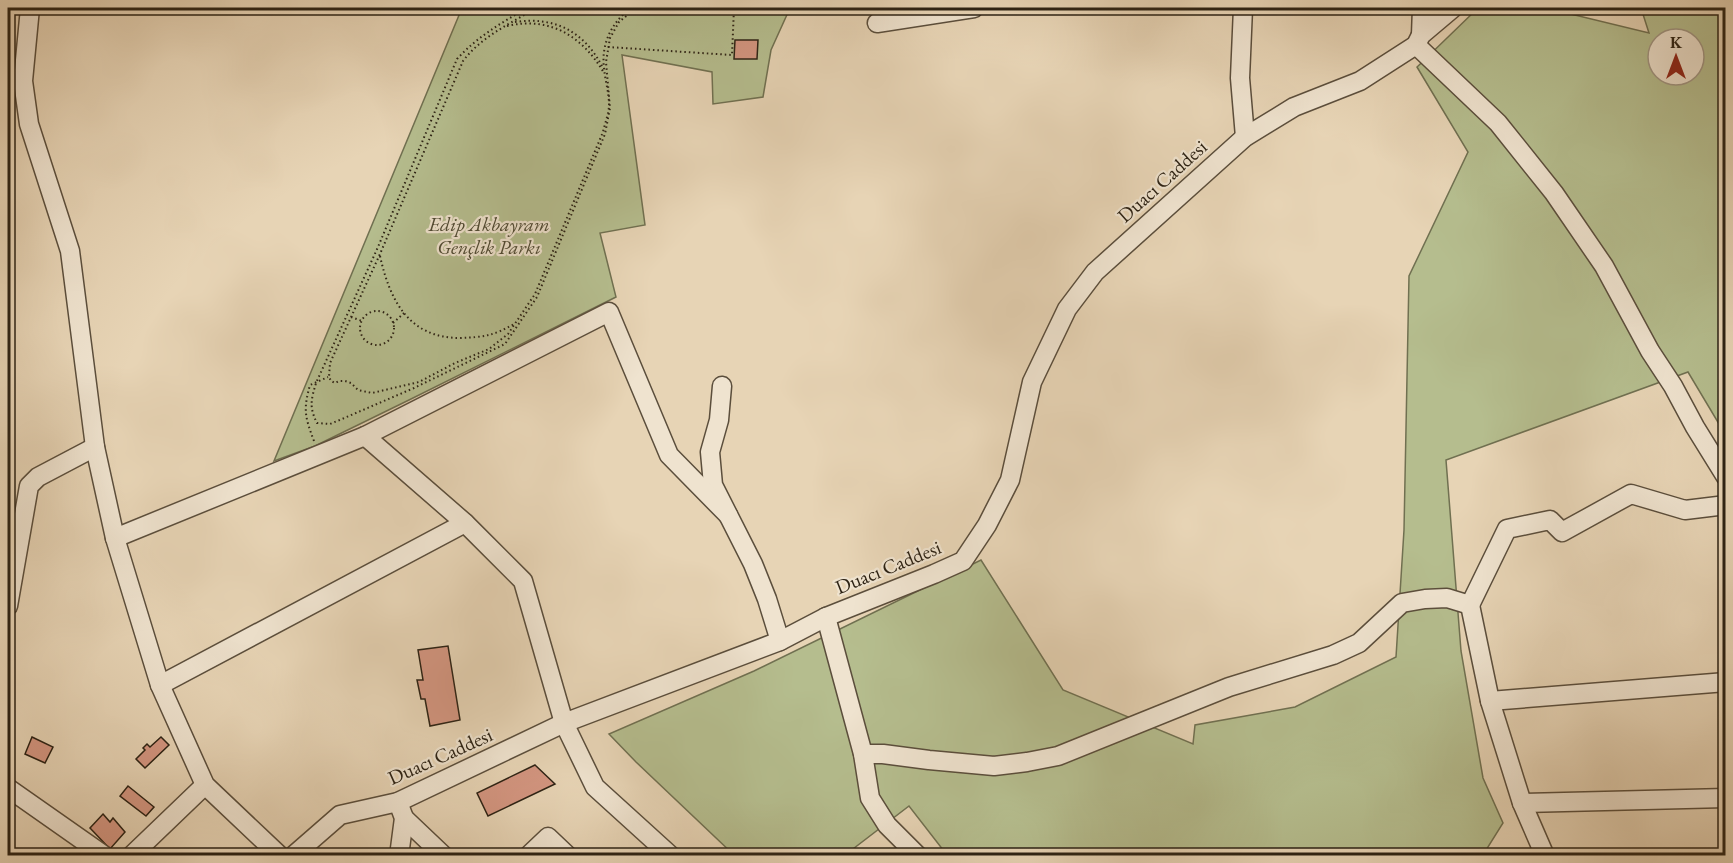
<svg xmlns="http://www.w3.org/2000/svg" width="1733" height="863" font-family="'EB Garamond',serif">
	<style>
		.green { fill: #b5bd8e; stroke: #707051; stroke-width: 1.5; fill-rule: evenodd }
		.building { fill: #d49681; stroke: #2c2214; stroke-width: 1.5 }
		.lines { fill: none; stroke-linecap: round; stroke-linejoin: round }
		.minor-casing { stroke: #5b4e3c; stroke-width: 21 }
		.path { stroke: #2c2214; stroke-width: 2; stroke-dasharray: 1.5 3; stroke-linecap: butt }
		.minor { stroke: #efe3cf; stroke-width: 18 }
		.labels { text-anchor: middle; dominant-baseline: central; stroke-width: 4.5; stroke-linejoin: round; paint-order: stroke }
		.street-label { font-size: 20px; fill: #2c2214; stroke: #efe3cf }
		.park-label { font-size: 20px; font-style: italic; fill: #4e4932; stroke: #efe3cf }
	</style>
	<rect width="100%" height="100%" fill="#e7d4b5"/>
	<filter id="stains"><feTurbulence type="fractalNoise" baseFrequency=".00333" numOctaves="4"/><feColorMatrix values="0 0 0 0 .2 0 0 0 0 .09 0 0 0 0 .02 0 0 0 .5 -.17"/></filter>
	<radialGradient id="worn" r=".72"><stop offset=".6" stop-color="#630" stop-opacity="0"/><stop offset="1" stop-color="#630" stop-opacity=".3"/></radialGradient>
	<g class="green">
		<path d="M 462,8 L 790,8 L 771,50 L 763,97 L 713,104 L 712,72 L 622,55 L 645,225 L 600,233 L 616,297 L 409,400 L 315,446 L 274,461 Z"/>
		<path d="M 1478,8 L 1546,8 L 1649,33 L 1641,8 L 1725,8 L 1725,434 L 1688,372 L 1446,460 L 1461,651 L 1483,778 L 1503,823 L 1483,855 L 947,855 L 909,806 L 845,855 L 734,855 L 636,762 L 609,734 L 754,671 L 981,560 L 1063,690 L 1193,744 L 1195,725 L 1295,707 L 1396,657 L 1404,530 L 1409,276 L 1468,152 L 1417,67 ZM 1658,39 L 1694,39 L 1694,75 L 1658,75 Z"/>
	</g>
	<g class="building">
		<path d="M 735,40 L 758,40 L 757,59 L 734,59 Z"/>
		<path d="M 448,646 L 460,720 L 430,726 L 425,699 L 421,699 L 417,680 L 423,680 L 418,650 Z"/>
		<path d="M 32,737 L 53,747 L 45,763 L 25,754 Z"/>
		<path d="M 161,737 L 169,745 L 145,768 L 136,759 L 145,750 L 143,748 L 147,744 L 150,747 Z"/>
		<path d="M 535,765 L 555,784 L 488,816 L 477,793 Z"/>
		<path d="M 128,786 L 154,807 L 146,816 L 120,796 Z"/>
		<path d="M 103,814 L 110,822 L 113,818 L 125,832 L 110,849 L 90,828 Z"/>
	</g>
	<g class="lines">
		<defs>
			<g id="minor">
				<path d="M 30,8 L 23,81 L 29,124 L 70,251 L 95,447 L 115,538 L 160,685 L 205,785 L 280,856"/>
				<path d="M 1243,8 L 1240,78 L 1245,137"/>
				<path d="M 877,23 L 974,8"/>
				<path d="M 1421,35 L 1422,8"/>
				<path d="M 1416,45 L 1498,123 L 1554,193 L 1604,266 L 1650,351 L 1673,386 L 1695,427 L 1726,477"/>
				<path d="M 722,386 L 719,420 L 710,452 L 713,485 L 753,564 L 767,599 L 780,641"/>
				<path d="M 365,436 L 465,523 L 523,581 L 564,723 L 595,787 L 671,856"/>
				<path d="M 115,538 L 365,436 L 609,312 L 669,455 L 728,515"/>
				<path d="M 1470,605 L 1507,529 L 1550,520 L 1562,532 L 1631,494 L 1685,510 L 1726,505"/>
				<path d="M 8,606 L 29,486 L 38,477 L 95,447"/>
				<path d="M 826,617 L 863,754 L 870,798 L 887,825 L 918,856"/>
				<path d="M 160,685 L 465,523"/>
				<path d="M 1490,701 L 1726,682"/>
				<path d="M 863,754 L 883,754 L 929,760 L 994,766 L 1027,762 L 1058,756 L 1229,687 L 1333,655 L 1359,643 L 1402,603 L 1425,599 L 1447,598 L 1470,605 L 1490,701 L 1522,803 L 1545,856"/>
				<path d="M 8,788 L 105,856"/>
				<path d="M 398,802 L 404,818 L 399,856"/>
				<path d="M 1522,803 L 1726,798"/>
				<path d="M 404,818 L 444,856"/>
				<path d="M 131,856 L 205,785"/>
				<path d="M 293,856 L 340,815 L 398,802 L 564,723 L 780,641 L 826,617 L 934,574 L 963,561 L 987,525 L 1010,480 L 1032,382 L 1067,309 L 1095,272 L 1245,137 L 1294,107 L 1360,81 L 1416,45 L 1421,35 L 1453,8"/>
				<path d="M 528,856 L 548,837 L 568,856"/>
			</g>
		</defs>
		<use href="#minor" class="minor-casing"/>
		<g class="path">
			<path d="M 527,8 C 501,23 477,37 457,59 L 378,247 L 316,383 C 311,400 309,407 317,423 L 330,424 L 342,419 L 414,388 L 505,344 L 537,297 L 605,134 L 610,108 L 606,62 L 610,38 L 619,22 L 636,8"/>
			<path d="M 536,8 C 510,24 482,36 463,61 L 380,254 L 330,363 L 329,377 L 331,381 L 335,383 L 339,381 L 345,381 L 351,383 L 358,390 L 372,393 L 419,382 L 455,363 L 489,349 L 508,334 L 535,294 L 603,132 C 605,123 609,113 609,105 C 609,92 605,80 604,68 C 601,43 612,22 631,8"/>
			<path d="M 515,22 C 555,16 585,32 603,68"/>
			<path d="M 507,26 C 551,16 583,37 604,73"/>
			<path d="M 608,47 L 732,55 L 734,8"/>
			<path d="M 380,256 C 390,301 409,338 460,338 C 484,337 493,336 514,324"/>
			<circle cx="377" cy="328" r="17"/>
			<path d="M 351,317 L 362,321"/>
			<path d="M 393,323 L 404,313"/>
			<path d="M 314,441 C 305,417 303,410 310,385 L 328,377"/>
		</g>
		<use href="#minor" class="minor"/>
	</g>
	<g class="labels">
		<g class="street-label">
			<text transform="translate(1162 181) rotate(-42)">Duacı Caddesi</text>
			<text transform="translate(888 567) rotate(-22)">Duacı Caddesi</text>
			<text transform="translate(440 756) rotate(-24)">Duacı Caddesi</text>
		</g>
		<g class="park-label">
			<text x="489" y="224">Edip Akbayram<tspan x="489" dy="23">Gençlik Parkı</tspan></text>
		</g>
	</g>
	<rect width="1733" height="863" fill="none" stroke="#e7d4b5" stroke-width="30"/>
	<rect x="9" y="9" width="1715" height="845" fill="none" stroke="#2c2214" stroke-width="3"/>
	<rect x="15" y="15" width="1703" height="833" fill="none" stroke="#2c2214" stroke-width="1.5"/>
	<g transform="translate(1676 57)"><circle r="28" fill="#efe3cf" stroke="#a19684" stroke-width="1.5"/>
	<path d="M0-4.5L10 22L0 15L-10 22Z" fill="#8f2418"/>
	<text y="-9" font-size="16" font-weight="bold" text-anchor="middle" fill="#2c2214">K</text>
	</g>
	<rect width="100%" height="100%" filter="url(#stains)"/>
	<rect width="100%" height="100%" fill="url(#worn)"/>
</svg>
